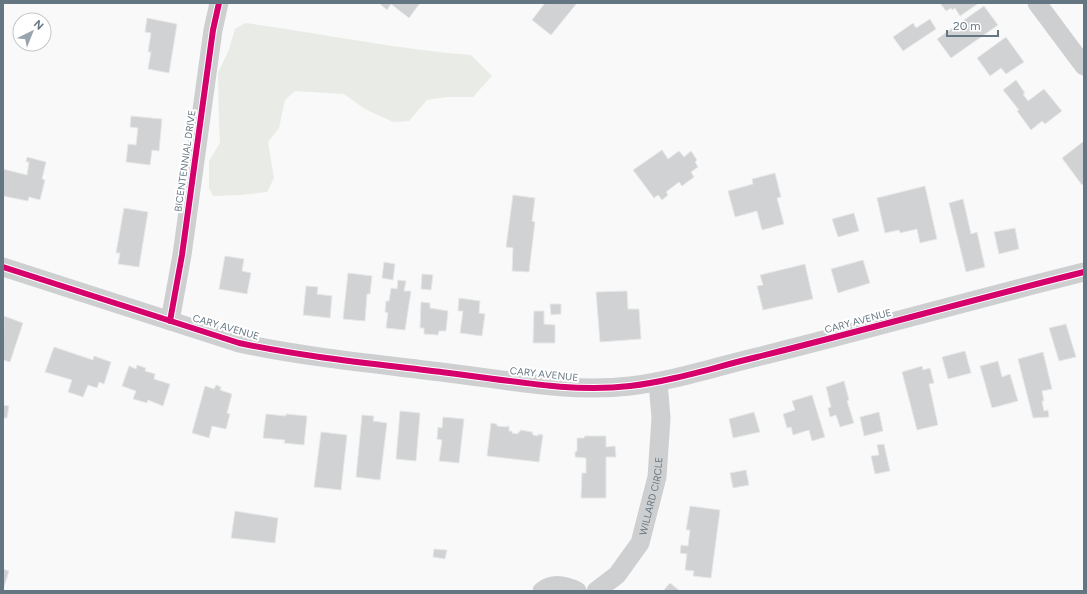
<svg xmlns="http://www.w3.org/2000/svg" width="1087" height="594" font-family="Figtree,sans-serif">
	<style>
		.green { fill: #e8ebe6 }
		.building { fill: #d0d2d3; stroke: #e8e8e8 }
		.lines { fill: none; stroke-linecap: round; stroke-linejoin: round }
		.street { stroke: #cecfd0; stroke-width: 19 }
		.cycleway-casing { stroke: #fff; stroke-width: 8 }
		.cycleway { stroke: #d6006c; stroke-width: 6 }
		.labels { text-anchor: middle; dominant-baseline: central; stroke-width: 4; stroke-linejoin: round; paint-order: stroke }
		.street-label { font-size: 10px; fill: #657683; stroke: #fff }
	</style>
	<rect width="100%" height="100%" fill="#f9f9f9"/>
	<path class="green" d="M 245,23 C 320,33 395,49 471,55 L 492,76 L 473,97 L 447,97 L 427,100 L 409,121 L 393,122 L 365,109 L 344,94 L 295,91 L 285,100 L 279,128 L 268,142 L 274,178 L 267,192 L 242,195 L 213,196 L 209,188 L 209,161 L 220,143 L 219,125 L 218,73 L 228,52 L 235,29 Z"/>
	<g class="building">
		<path d="M 379,3 L 420,3 L 409,18 L 391,4 L 387,10 Z"/>
		<path d="M 545,3 L 577,3 L 551,35 L 532,20 Z"/>
		<path d="M 940,3 L 979,3 L 960,16 L 955,8 L 952,10 L 951,8 L 946,11 Z"/>
		<path d="M 984,6 L 998,25 L 951,58 L 937,39 Z"/>
		<path d="M 147,18 L 177,24 L 169,73 L 148,69 L 151,52 L 148,52 L 151,33 L 145,32 Z"/>
		<path d="M 930,19 L 936,29 L 903,51 L 893,37 L 913,23 L 916,28 Z"/>
		<path d="M 1006,37 L 1024,62 L 1006,74 L 1001,68 L 990,76 L 977,58 Z"/>
		<path d="M 1016,80 L 1025,93 L 1023,94 L 1028,101 L 1044,89 L 1062,111 L 1045,124 L 1042,121 L 1031,130 L 1017,111 L 1019,110 L 1003,90 Z"/>
		<path d="M 131,116 L 162,119 L 159,151 L 152,150 L 150,165 L 126,162 L 128,144 L 136,145 L 138,128 L 130,127 Z"/>
		<path d="M 1084,141 L 1084,183 L 1082,185 L 1062,158 Z"/>
		<path d="M 662,150 L 668,159 L 679,151 L 684,157 L 691,151 L 697,160 L 695,162 L 698,167 L 691,172 L 694,177 L 682,186 L 679,182 L 666,192 L 668,195 L 662,200 L 658,195 L 654,198 L 633,170 Z"/>
		<path d="M 27,157 L 46,162 L 42,179 L 45,180 L 40,200 L 29,197 L 28,201 L 3,196 L 3,169 L 27,175 L 29,162 L 26,162 Z"/>
		<path d="M 775,173 L 781,197 L 777,198 L 784,224 L 762,230 L 757,211 L 735,217 L 728,191 L 753,184 L 752,179 Z"/>
		<path d="M 925,186 L 937,239 L 920,243 L 917,229 L 900,233 L 899,230 L 885,233 L 877,198 Z"/>
		<path d="M 513,195 L 535,198 L 532,221 L 535,222 L 529,272 L 512,271 L 513,248 L 506,247 Z"/>
		<path d="M 963,199 L 971,234 L 977,232 L 985,267 L 966,272 L 949,203 Z"/>
		<path d="M 124,208 L 148,212 L 139,267 L 118,264 L 120,253 L 116,253 Z"/>
		<path d="M 854,213 L 859,231 L 838,237 L 832,219 Z"/>
		<path d="M 1015,228 L 1019,249 L 999,254 L 994,232 Z"/>
		<path d="M 225,256 L 244,259 L 242,271 L 251,273 L 247,294 L 219,289 Z"/>
		<path d="M 863,260 L 870,283 L 838,293 L 831,269 Z"/>
		<path d="M 384,262 L 395,264 L 393,280 L 382,278 Z"/>
		<path d="M 805,264 L 813,299 L 763,310 L 757,286 L 763,285 L 760,275 Z"/>
		<path d="M 348,273 L 372,276 L 370,294 L 367,294 L 365,321 L 343,319 Z"/>
		<path d="M 422,274 L 433,275 L 431,290 L 421,289 Z"/>
		<path d="M 398,280 L 406,281 L 404,291 L 411,291 L 405,330 L 386,328 L 388,313 L 385,312 L 386,301 L 389,301 L 391,288 L 397,289 Z"/>
		<path d="M 306,286 L 318,287 L 317,294 L 332,296 L 330,318 L 303,315 Z"/>
		<path d="M 627,291 L 628,309 L 639,309 L 641,339 L 600,342 L 596,292 Z"/>
		<path d="M 459,298 L 480,301 L 479,313 L 485,314 L 482,336 L 460,333 L 463,311 L 458,311 Z"/>
		<path d="M 421,302 L 430,303 L 430,308 L 448,311 L 446,331 L 439,331 L 438,335 L 424,334 L 424,328 L 420,328 Z"/>
		<path d="M 550,304 L 561,304 L 561,314 L 551,315 Z"/>
		<path d="M 534,311 L 544,311 L 544,324 L 555,325 L 555,343 L 533,343 Z"/>
		<path d="M 4,316 L 23,323 L 10,362 L 3,360 Z"/>
		<path d="M 1066,324 L 1076,357 L 1059,361 L 1049,328 Z"/>
		<path d="M 54,347 L 93,360 L 94,356 L 111,362 L 104,384 L 99,382 L 97,388 L 88,385 L 83,397 L 68,392 L 72,380 L 45,372 Z"/>
		<path d="M 965,351 L 971,373 L 948,379 L 942,357 Z"/>
		<path d="M 1043,352 L 1052,389 L 1042,391 L 1044,401 L 1042,401 L 1044,411 L 1048,410 L 1049,417 L 1033,418 L 1018,359 Z"/>
		<path d="M 998,361 L 1002,377 L 1010,374 L 1018,401 L 992,408 L 980,366 Z"/>
		<path d="M 137,365 L 146,368 L 145,371 L 155,374 L 154,379 L 170,384 L 163,406 L 148,400 L 147,403 L 133,399 L 136,391 L 122,386 L 129,366 L 136,369 Z"/>
		<path d="M 922,366 L 923,370 L 930,368 L 934,383 L 929,384 L 938,425 L 917,430 L 902,372 Z"/>
		<path d="M 844,381 L 849,400 L 847,401 L 854,423 L 840,427 L 836,415 L 830,417 L 828,408 L 831,407 L 826,387 Z"/>
		<path d="M 216,385 L 221,387 L 220,390 L 232,394 L 227,413 L 230,414 L 226,429 L 212,426 L 209,438 L 192,433 L 205,386 L 214,389 Z"/>
		<path d="M 812,395 L 825,437 L 812,441 L 809,430 L 793,435 L 791,427 L 787,428 L 783,414 L 795,410 L 792,401 Z"/>
		<path d="M 3,405 L 9,406 L 7,418 L 3,418 Z"/>
		<path d="M 400,411 L 420,413 L 416,461 L 396,459 Z"/>
		<path d="M 754,412 L 760,432 L 733,438 L 729,419 Z"/>
		<path d="M 879,412 L 883,431 L 864,436 L 860,417 Z"/>
		<path d="M 266,414 L 286,416 L 286,414 L 307,416 L 304,445 L 284,443 L 285,440 L 263,438 Z"/>
		<path d="M 362,415 L 374,416 L 373,421 L 387,423 L 380,480 L 356,477 Z"/>
		<path d="M 443,417 L 464,419 L 459,463 L 439,461 L 442,440 L 437,439 L 438,427 L 442,428 Z"/>
		<path d="M 491,423 L 497,424 L 497,426 L 507,427 L 507,426 L 509,426 L 509,431 L 512,431 L 512,433 L 518,434 L 518,432 L 520,432 L 520,430 L 532,432 L 533,435 L 538,436 L 538,434 L 543,435 L 539,462 L 487,456 Z"/>
		<path d="M 321,432 L 347,435 L 341,490 L 314,487 Z"/>
		<path d="M 585,436 L 606,436 L 606,447 L 615,446 L 616,457 L 606,457 L 606,498 L 581,498 L 582,473 L 586,473 L 586,458 L 575,457 L 575,452 L 577,451 L 577,438 L 584,438 Z"/>
		<path d="M 884,444 L 890,471 L 875,474 L 871,456 L 879,455 L 877,445 Z"/>
		<path d="M 746,470 L 749,485 L 733,488 L 730,473 Z"/>
		<path d="M 690,506 L 720,510 L 711,578 L 693,576 L 694,571 L 685,570 L 687,554 L 680,553 L 681,545 L 688,546 L 690,530 L 686,530 Z"/>
		<path d="M 235,511 L 278,518 L 275,543 L 231,538 Z"/>
		<path d="M 434,549 L 447,550 L 445,559 L 433,557 Z"/>
		<path d="M 3,569 L 9,571 L 3,590 Z"/>
		<path d="M 670,583 L 680,591 L 663,591 Z"/>
	</g>
	<g class="lines">
		<g class="street">
			<path d="M 1037,3 L 1084,66"/>
			<path d="M 3,267 L 239,343 C 310,358 378,364 449,373 C 509,380 570,393 630,386 C 673,381 715,367 757,357 C 866,330 975,299 1084,272"/>
			<path d="M 170,321 L 182,255 L 213,30 L 219,3"/>
			<path d="M 542,591 C 553,582 565,585 577,591"/>
			<path id="s1" d="M 596,591 L 617,575 L 640,543 L 657,477 L 661,418 L 658,382"/>
		</g>
		<defs>
			<g id="cycleway">
				<path d="M 3,267 L 239,343 C 310,358 378,364 449,373 C 509,380 570,393 630,386 C 673,381 715,367 757,357 C 866,330 975,299 1084,272"/>
				<path d="M 170,321 L 182,255 L 213,30 L 219,3"/>
			</g>
		</defs>
		<use href="#cycleway" class="cycleway-casing"/>
		<use href="#cycleway" class="cycleway"/>
	</g>
	<g class="labels">
		<g class="street-label">
			<text transform="translate(185 161) rotate(-82)">BICENTENNIAL DRIVE</text>
			<text transform="translate(858 321) rotate(-15)">CARY AVENUE</text>
			<text transform="translate(226 327) rotate(16)">CARY AVENUE</text>
			<text transform="translate(544 374) rotate(6)">CARY AVENUE</text>
			<text stroke="none"><textPath href="#s1" startOffset="114">WILLARD CIRCLE</textPath></text>
		</g>
	</g>
	<rect width="1087" height="594" fill="none" stroke="#657683" stroke-width="8"/>
	<g transform="translate(32 32) rotate(43)"><circle r="19" fill="#ffffff" stroke="#c1c8cd"/>
	<path d="M0-3L7 15L0 10L-7 15Z" fill="#99a4ac"/>
	<text y="-6" font-size="11" font-weight="bold" text-anchor="middle" fill="#657683">N</text>
	</g>
	<path d="M947 30v6h51v-6" fill="none" stroke="#657683" stroke-width="2"/>
	<text x="953" y="30" font-size="12" fill="#657683" stroke="#ffffff" stroke-width="3" paint-order="stroke">20 m</text>
</svg>
